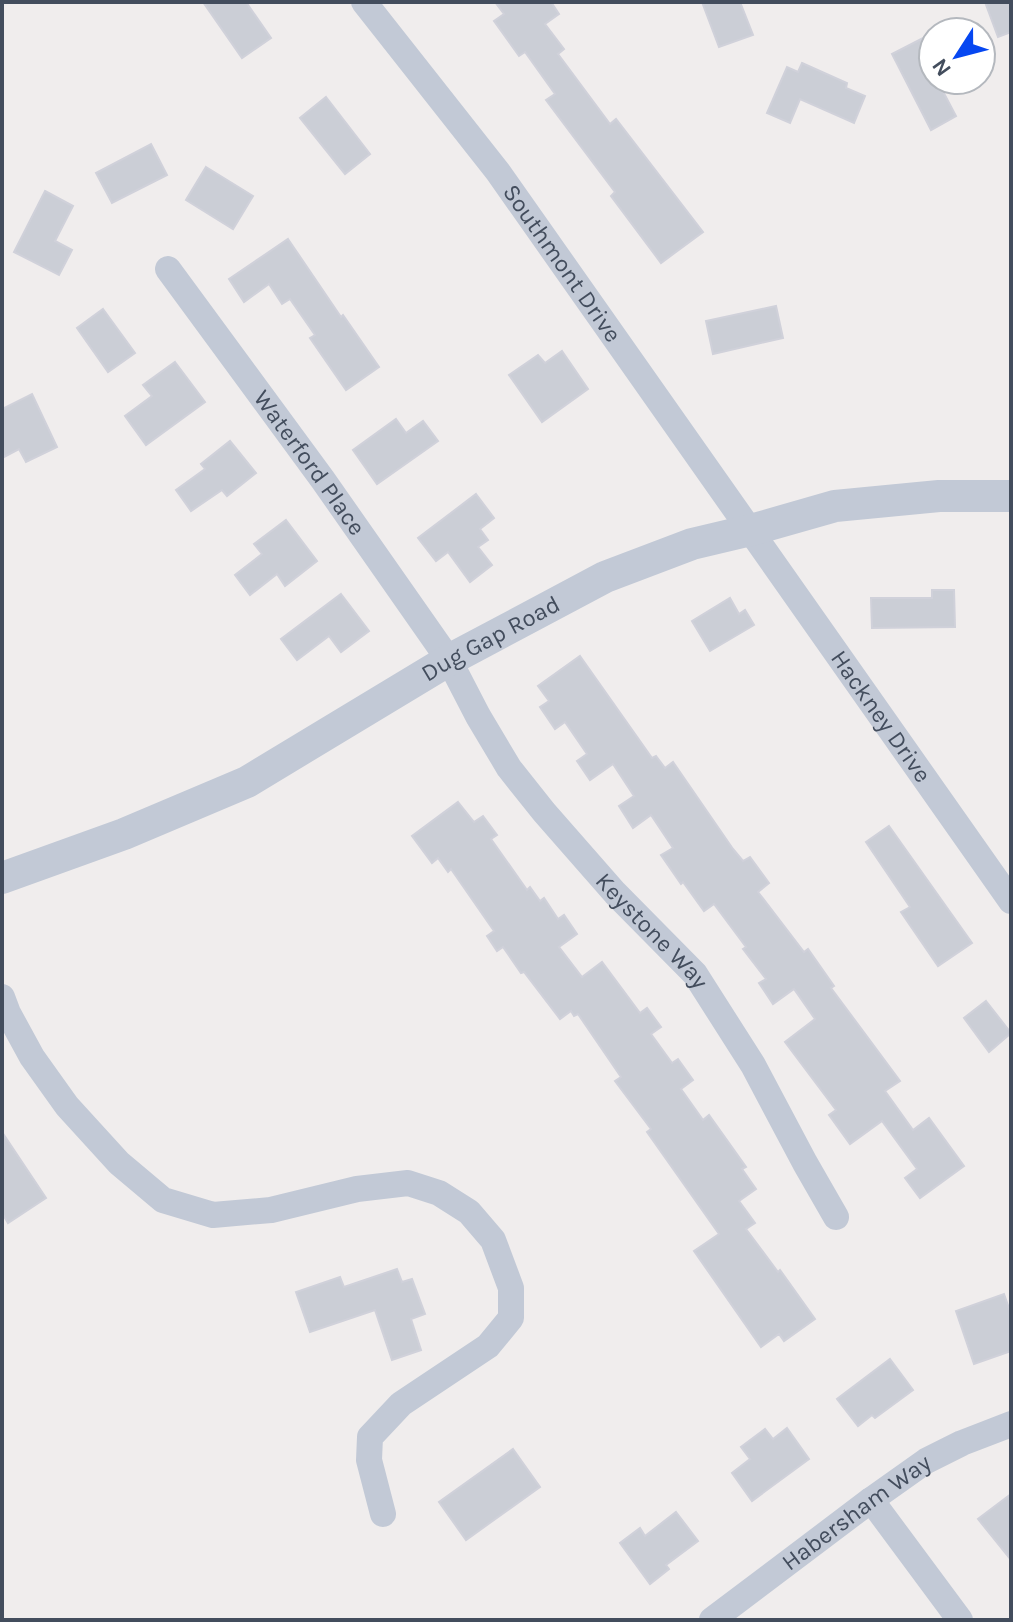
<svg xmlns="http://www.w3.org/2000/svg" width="1013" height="1622" font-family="Karla,sans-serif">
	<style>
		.building { fill: #cbced6; stroke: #d0d1da; stroke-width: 2 }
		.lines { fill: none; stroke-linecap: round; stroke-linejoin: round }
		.minor { stroke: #c2c9d6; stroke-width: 26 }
		.tertiary { stroke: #c2c9d6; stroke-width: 32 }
		.labels { text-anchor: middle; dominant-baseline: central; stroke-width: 7; stroke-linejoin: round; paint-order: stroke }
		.street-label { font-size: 24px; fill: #434d5d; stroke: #fff }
	</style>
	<rect width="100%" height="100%" fill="#f0eded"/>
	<g class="building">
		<path d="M 203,2 L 246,2 L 271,38 L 242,58 Z"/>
		<path d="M 495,2 L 551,2 L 559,14 L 545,24 L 564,49 L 558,54 L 610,124 L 616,119 L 703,232 L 661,263 L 611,196 L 615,192 L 546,100 L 555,94 L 525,52 L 519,56 L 494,21 L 504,14 Z"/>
		<path d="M 702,2 L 740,2 L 753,35 L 719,47 Z"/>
		<path d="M 985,2 L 1011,2 L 1011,32 L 998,37 Z"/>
		<path d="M 933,33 L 933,80 L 937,80 L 956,116 L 931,130 L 892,54 Z"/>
		<path d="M 802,63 L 847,83 L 846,88 L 865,96 L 854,123 L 800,99 L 790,123 L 767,113 L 787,67 L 798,72 Z"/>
		<path d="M 326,97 L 370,154 L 345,174 L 300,118 Z"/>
		<path d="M 151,144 L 167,175 L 112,203 L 96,173 Z"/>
		<path d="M 206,167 L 253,196 L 233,229 L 186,200 Z"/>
		<path d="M 45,191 L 73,206 L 55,241 L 72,250 L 59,275 L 14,252 Z"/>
		<path d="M 288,239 L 341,317 L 343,315 L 379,367 L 346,390 L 310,338 L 315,335 L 290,299 L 282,304 L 269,284 L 244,302 L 229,279 Z"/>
		<path d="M 776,306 L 783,338 L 713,354 L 706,321 Z"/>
		<path d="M 103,309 L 135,353 L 108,372 L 77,328 Z"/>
		<path d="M 562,351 L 588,389 L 542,422 L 509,375 L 538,355 L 545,363 Z"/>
		<path d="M 175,362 L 205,402 L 146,445 L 125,416 L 152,396 L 143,385 Z"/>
		<path d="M 32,394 L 57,447 L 26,462 L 19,449 L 2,458 L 2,409 Z"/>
		<path d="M 396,419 L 406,433 L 423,421 L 438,441 L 377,484 L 353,450 Z"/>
		<path d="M 230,441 L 256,473 L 227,496 L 222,490 L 191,511 L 176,490 L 205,469 L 201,464 Z"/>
		<path d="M 476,494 L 494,518 L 480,529 L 488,540 L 478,547 L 492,565 L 470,582 L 448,552 L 436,561 L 418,538 Z"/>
		<path d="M 286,520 L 317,561 L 285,586 L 277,574 L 250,595 L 235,575 L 262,554 L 254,544 Z"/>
		<path d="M 932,590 L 954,590 L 955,627 L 872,628 L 871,598 L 932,598 Z"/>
		<path d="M 341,594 L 369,631 L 341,652 L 329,636 L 297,660 L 281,639 Z"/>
		<path d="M 730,598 L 739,614 L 745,610 L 754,625 L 710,651 L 692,621 Z"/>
		<path d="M 580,656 L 652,758 L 656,756 L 665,768 L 673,762 L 733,849 L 743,861 L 750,857 L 769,883 L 758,892 L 804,952 L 808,949 L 834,986 L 831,988 L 900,1081 L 885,1091 L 913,1130 L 929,1118 L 964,1166 L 920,1198 L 905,1178 L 917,1169 L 882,1121 L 850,1144 L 829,1115 L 836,1110 L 785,1042 L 815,1019 L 794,989 L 773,1004 L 759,983 L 766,979 L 743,949 L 746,947 L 714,904 L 704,911 L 683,882 L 681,884 L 661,855 L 673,848 L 651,815 L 633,828 L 619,806 L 634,796 L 613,764 L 590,780 L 577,761 L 587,754 L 565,722 L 555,729 L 540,707 L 549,701 L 538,686 Z"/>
		<path d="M 458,802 L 474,822 L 483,816 L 497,835 L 491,839 L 527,890 L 530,887 L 540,901 L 544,898 L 558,919 L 564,915 L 577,934 L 559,947 L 582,977 L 602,962 L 640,1013 L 647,1008 L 661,1027 L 651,1034 L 672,1063 L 678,1059 L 693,1080 L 681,1089 L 703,1120 L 709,1115 L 746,1167 L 742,1169 L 756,1189 L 739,1201 L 755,1223 L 746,1229 L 778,1272 L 780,1270 L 815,1319 L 784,1341 L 779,1334 L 761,1347 L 694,1251 L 719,1234 L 647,1132 L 651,1129 L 615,1081 L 621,1077 L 578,1014 L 574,1016 L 571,1011 L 560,1019 L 524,972 L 521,973 L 503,947 L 497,951 L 487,936 L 494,931 L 451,869 L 448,872 L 438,858 L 432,863 L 412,836 Z"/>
		<path d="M 889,826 L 972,943 L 938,966 L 901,912 L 910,907 L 866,842 Z"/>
		<path d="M 986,1001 L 1011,1033 L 989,1052 L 964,1018 Z"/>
		<path d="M 2,1132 L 46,1198 L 8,1223 L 2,1213 Z"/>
		<path d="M 397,1269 L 402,1282 L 412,1279 L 425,1314 L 411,1319 L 421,1350 L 392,1360 L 375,1310 L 310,1332 L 296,1292 L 340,1277 L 344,1287 Z"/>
		<path d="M 1004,1294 L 1011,1314 L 1011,1351 L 974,1364 L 956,1311 Z"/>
		<path d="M 890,1359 L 913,1390 L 875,1418 L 872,1415 L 858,1426 L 837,1399 Z"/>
		<path d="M 787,1428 L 809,1459 L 752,1501 L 732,1473 L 750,1459 L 741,1447 L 765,1429 L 773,1439 Z"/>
		<path d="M 513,1449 L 540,1487 L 466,1540 L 439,1502 Z"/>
		<path d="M 1011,1494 L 1011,1560 L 978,1519 Z"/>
		<path d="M 676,1512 L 698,1541 L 666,1565 L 669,1569 L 650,1584 L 620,1543 L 640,1528 L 645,1536 Z"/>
	</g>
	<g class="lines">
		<g class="minor">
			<path id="s1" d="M 364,2 L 498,172 L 1011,901"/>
			<path id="s2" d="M 168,269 L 323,480 L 449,660 L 478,716 L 509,768 L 544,812 L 615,893 L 695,974 L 753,1065 L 805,1163 L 836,1217"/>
			<path d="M 2,997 L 8,1013 L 32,1057 L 67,1106 L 119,1163 L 163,1200 L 213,1215 L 271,1210 L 357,1189 L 408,1183 L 439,1193 L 469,1212 L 493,1240 L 511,1288 L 511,1318 L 488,1346 L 401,1404 L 370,1437 L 369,1460 L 383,1514"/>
			<path d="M 871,1500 L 960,1620"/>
			<path id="s3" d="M 712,1620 L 871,1500 L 926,1461 L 962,1443 L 1011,1424"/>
		</g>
		<path class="tertiary" id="s4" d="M 2,878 L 124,834 L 247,782 L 449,660 L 605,577 L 692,544 L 751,530 L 835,506 L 939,496 L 1011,496"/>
	</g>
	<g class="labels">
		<g class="street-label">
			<text stroke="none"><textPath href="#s1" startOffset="328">Southmont Drive</textPath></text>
			<text stroke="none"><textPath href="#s2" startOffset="240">Waterford Place</textPath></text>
			<text stroke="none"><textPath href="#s4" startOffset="546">Dug Gap Road</textPath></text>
			<text stroke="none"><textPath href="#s1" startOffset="882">Hackney Drive</textPath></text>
			<text stroke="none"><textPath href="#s2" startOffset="822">Keystone Way</textPath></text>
			<text stroke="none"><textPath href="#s3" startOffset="180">Habersham Way</textPath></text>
		</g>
	</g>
	<rect width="1013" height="1622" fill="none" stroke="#434d5d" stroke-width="8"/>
	<g transform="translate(957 56) rotate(234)"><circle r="38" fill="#ffffff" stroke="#b4b8be" stroke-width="2"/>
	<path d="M0-6L14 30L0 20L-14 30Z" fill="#0647f1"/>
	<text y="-12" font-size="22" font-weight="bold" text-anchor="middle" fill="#434d5d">N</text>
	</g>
</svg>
